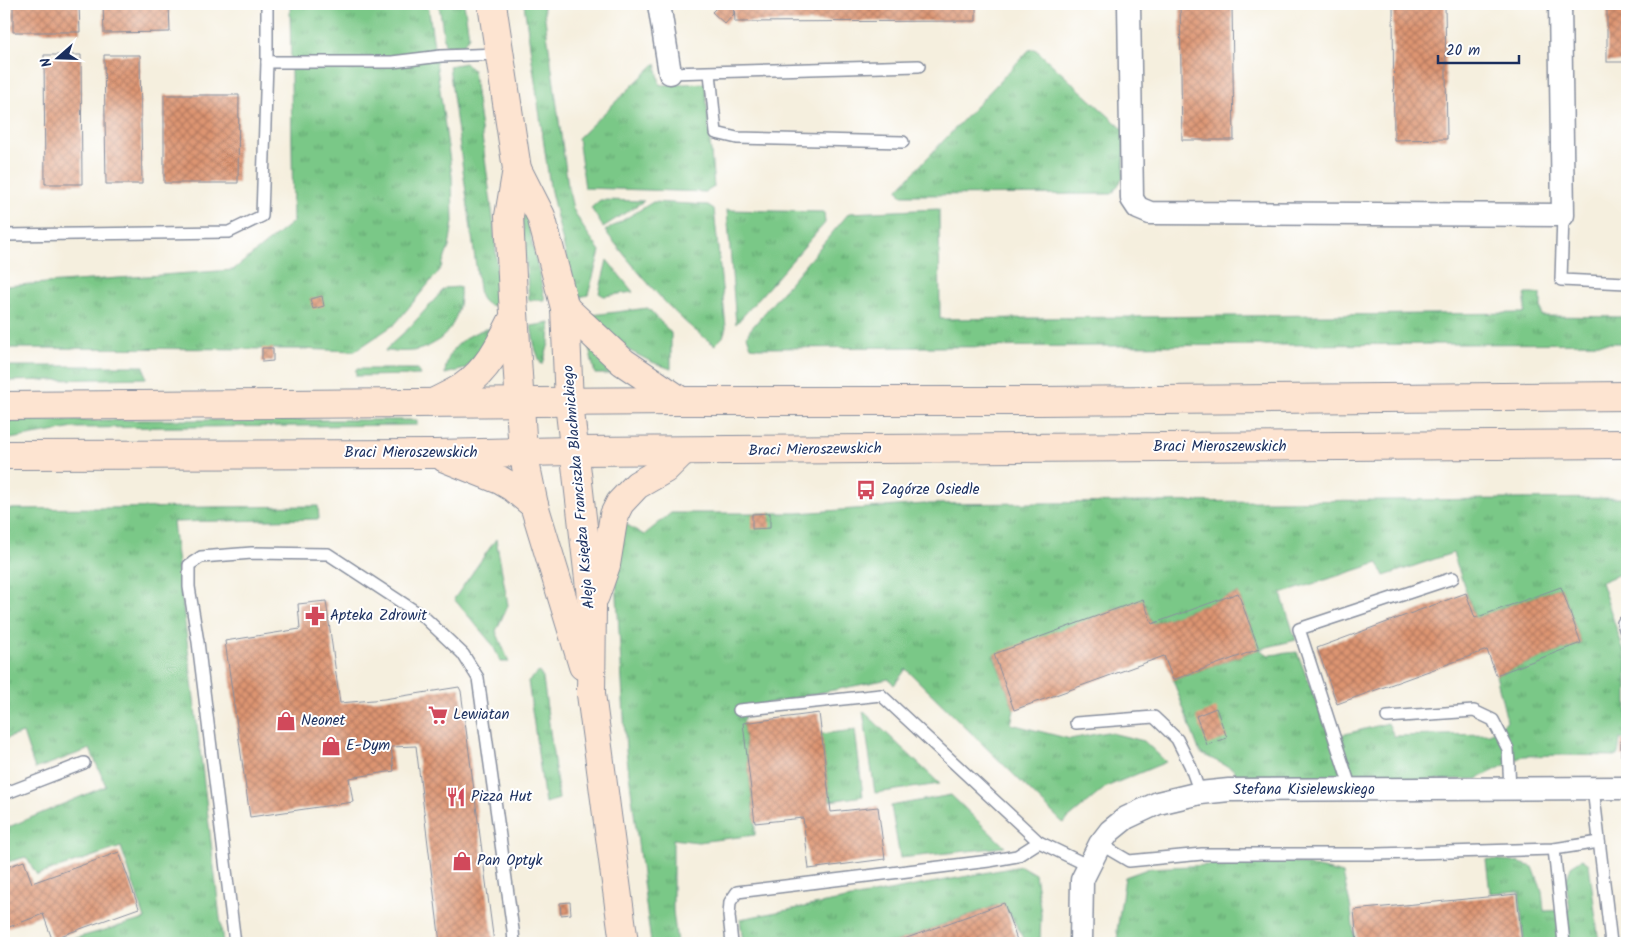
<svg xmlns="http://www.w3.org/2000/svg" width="1631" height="947" font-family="Kalam,sans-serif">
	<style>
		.grass { fill: url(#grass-tufts); stroke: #4a7c72; fill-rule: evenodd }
		.building { fill: url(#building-cross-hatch) }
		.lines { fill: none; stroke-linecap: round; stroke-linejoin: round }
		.lane-casing { stroke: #888f9e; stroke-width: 14 }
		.street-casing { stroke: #888f9e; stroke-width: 25 }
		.secondary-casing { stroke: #888f9e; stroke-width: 30 }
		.lane { stroke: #fff; stroke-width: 11 }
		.street { stroke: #fff; stroke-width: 22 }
		.secondary { stroke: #fde4d1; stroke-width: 28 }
		.labels { text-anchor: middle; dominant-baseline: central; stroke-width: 4; stroke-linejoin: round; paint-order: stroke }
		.street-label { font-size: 15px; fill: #1b2f5e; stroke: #fff }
		.poi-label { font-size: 15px; fill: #1b2f5e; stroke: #fff; text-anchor: start }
	</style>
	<defs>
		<pattern id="grass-tufts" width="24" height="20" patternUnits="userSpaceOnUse" patternTransform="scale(1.25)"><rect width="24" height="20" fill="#7ac887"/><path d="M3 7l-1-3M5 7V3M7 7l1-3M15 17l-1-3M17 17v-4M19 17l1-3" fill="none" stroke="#63a372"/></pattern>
		<pattern id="building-cross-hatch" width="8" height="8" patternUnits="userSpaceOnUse" patternTransform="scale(1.25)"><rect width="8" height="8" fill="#dd9471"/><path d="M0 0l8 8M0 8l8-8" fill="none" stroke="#b27960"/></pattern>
	</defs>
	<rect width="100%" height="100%" fill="#fff"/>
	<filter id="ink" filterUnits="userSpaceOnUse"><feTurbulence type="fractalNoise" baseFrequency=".02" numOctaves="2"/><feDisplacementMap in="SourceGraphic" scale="10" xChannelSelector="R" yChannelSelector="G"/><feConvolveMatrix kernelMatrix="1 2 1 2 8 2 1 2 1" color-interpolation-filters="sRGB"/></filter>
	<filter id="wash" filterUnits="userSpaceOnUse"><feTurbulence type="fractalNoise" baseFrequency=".0096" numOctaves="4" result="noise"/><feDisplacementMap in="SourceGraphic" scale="20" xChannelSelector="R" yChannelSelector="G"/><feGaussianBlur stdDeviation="1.12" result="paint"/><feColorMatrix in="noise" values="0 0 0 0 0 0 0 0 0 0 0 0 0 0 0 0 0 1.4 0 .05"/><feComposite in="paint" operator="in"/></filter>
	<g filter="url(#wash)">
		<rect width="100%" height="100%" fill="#f5efde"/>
		<g class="grass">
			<path d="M 290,4 L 428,4 L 452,176 L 453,222 L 449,247 L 440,270 L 395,324 L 355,351 L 299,349 L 4,348 L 4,286 L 233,270 L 293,222 Z"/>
			<path d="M 439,4 L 464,4 L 469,36 L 463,45 L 445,46 Z"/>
			<path d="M 524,4 L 543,4 L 568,186 L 573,209 L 583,227 L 600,251 L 588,295 L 579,297 L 567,260 L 550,187 Z"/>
			<path d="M 1035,49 L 1125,131 L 1123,178 L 1112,194 L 901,195 L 898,189 L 1029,50 Z"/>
			<path d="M 465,63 L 473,70 L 494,225 L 500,306 C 490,306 484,305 480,296 L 449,66 Z"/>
			<path d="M 656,63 L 660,85 L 705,83 L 714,187 L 706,192 L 585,188 L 578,138 Z"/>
			<path d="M 600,200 L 644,201 L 603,227 L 591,208 Z"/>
			<path d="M 653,202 L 708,205 L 714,209 L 726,327 L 723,337 L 715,345 C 673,318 637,270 605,231 Z"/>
			<path d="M 939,209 L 940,319 L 1525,313 L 1525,294 L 1541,294 L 1541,316 L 1627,317 L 1627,343 L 758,348 L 751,347 L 747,336 L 750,330 L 849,213 Z"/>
			<path d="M 727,210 L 824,212 L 825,223 L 736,324 Z"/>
			<path d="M 524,214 L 526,215 L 545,300 L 529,300 L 522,215 Z"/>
			<path d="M 607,260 L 633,292 L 604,296 L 599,293 Z"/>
			<path d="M 460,287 C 462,319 446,345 413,351 C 404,352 395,351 385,351 L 386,349 L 410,327 L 445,288 Z"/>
			<path d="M 648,308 L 671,333 L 671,369 L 652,362 L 628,350 L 592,315 Z"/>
			<path d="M 550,323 L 549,343 L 543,364 L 541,364 L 535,348 L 531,326 Z"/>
			<path d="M 485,329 L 499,329 L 465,369 L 445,374 C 446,350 464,336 485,329 Z"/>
			<path d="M 589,347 L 620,369 L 616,374 L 595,374 Z"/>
			<path d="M 4,366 L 144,366 L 146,378 L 4,381 Z"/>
			<path d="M 356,369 L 417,369 L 420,375 L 356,376 Z"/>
			<path d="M 4,420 L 417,420 L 417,425 L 74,428 L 4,440 Z"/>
			<path d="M 1627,498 L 1627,571 L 1601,582 L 1627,661 L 1627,739 L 1620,739 L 1618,756 L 1563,755 L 1523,756 L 1477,779 L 1241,782 L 1233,769 L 1200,753 L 1173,680 L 1259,649 L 1238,593 L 1152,624 L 1143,599 L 994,655 L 1014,710 L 1011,724 L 1070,739 L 1107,732 L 1144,741 L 1166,762 L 1106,787 L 1063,823 L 906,669 L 894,685 L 889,679 L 749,707 L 743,723 L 755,823 L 755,835 L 698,842 L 673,839 L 673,911 L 677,943 L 651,943 L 626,751 L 616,579 L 624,523 L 644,535 L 671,513 L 798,513 L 925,504 ZM 1453,553 L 1475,618 L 1561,587 L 1581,643 L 1496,675 L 1507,721 L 1490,734 L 1394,736 L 1388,723 L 1330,738 L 1297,652 L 1269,655 L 1259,649 L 1296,640 L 1281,594 L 1378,563 L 1384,576 Z"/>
			<path d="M 318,506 L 319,519 L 173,522 L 223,943 L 58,943 L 145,919 L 121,847 L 37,875 L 26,857 L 4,863 L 4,829 L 106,786 L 90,749 L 35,769 L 23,733 L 4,739 L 4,509 Z"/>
			<path d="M 496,539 L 508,605 L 496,631 L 509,662 L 501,662 L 492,644 L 454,599 Z"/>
			<path d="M 539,672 L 543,678 L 559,799 L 545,803 L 528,681 Z"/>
			<path d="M 863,711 L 940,784 L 875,793 Z"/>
			<path d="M 855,730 L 863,796 L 830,801 L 821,734 Z"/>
			<path d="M 951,795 L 1005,847 L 900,858 L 891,806 Z"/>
			<path d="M 1486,859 L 1513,861 L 1533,867 L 1542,891 L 1544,911 L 1570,910 L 1566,882 L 1571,866 L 1582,859 L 1589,864 L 1599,943 L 1524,943 L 1519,891 L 1490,893 Z"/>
			<path d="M 1289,861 L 1343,874 L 1351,909 L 1355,943 L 1119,943 L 1117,931 L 1125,877 L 1150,868 Z"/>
			<path d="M 1021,866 L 1035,874 L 1041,913 L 1040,943 L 1027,943 L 1003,903 L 892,943 L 743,943 L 740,919 Z"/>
		</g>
		<g id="blocks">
			<g class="building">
				<path d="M 13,4 L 79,4 L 80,32 L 13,32 Z"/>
				<path d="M 103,4 L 169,4 L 170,32 L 104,33 Z"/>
				<path d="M 712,4 L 733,4 L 734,14 L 725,24 L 712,12 L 716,8 Z"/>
				<path d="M 734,4 L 976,4 L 976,21 L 735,22 Z"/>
				<path d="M 1180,4 L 1232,4 L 1234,140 L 1182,140 Z"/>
				<path d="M 1393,4 L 1445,4 L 1447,139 L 1394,140 Z"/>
				<rect x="1607" y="4" width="20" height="58"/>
				<path d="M 44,55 L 81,55 L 82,184 L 45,184 Z"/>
				<path d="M 104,55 L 140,55 L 142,184 L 106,184 Z"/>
				<path d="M 164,95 L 239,95 L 238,183 L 164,183 Z"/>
				<path d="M 322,296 L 324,306 L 313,309 L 310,299 Z"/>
				<path d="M 262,348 L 273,348 L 273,361 L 262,362 Z"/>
				<path d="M 770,513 L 770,528 L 752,529 L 752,514 Z"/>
				<path d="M 1561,587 L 1581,643 L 1496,675 L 1487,650 L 1337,704 L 1317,648 L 1466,593 L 1475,618 Z"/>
				<path d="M 1238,593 L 1259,649 L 1173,680 L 1164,656 L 1014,710 L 994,654 L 1143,599 L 1152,624 Z"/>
				<path d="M 326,601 L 340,703 L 384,699 L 459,687 L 461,691 L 494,943 L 440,943 L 416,746 L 391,747 L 394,771 L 349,778 L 353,802 L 250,817 L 225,641 L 300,629 L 298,604 Z"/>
				<path d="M 1216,708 L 1227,738 L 1207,745 L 1196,716 Z"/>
				<path d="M 819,713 L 831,812 L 878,807 L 885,859 L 809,869 L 803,818 L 755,823 L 743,723 Z"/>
				<path d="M 1621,741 L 1627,741 L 1627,755 L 1621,756 Z"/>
				<path d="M 119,852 L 139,908 L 52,939 L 43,914 L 4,929 L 4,868 L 24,861 L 32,883 Z"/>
				<path d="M 1517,894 L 1522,943 L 1357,943 L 1354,910 Z"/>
				<path d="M 570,902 L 571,914 L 561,915 L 560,903 Z"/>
				<path d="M 1004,903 L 1018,943 L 893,943 Z"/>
			</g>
		</g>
	</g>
	<g filter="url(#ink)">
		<use href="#blocks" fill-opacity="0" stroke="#888f9e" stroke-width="1"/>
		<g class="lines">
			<defs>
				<g id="lane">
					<path d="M 267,4 L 267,62 L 392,62 L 441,56 L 499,54"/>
					<path d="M 670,73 L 919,66"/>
					<path d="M 710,73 L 716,133 L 737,138 L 903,142"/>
					<path d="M 1563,215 L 1561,280 L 1627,283"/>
					<path d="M 4,235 L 229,232 L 262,216 L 267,62"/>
					<path d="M 1627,621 L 1623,623 L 1627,635"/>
					<path d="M 739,710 L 881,695 L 1039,842 L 1089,866"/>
					<path d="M 1387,717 L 1474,711 L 1493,720 L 1508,749 L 1510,788"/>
					<path d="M 1076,723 L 1154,717 L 1177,739 L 1190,765 L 1200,793"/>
					<path d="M 1593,788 L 1611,943"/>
					<path d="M 1351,789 L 1299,629 L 1453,578"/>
					<path d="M 4,794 L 84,763"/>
					<path d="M 1100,844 L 1129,861 L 1202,854 L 1378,854 L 1554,849 L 1599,842"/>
					<path d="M 1554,849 L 1564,943"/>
					<path d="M 235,943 L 198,642 L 189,587 L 189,565 L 201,557 L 252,553 L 328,554 L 424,617 L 463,654 L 478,678 L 513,930 L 514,943"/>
					<path d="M 732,943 L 729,916 L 730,902 L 737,892 L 989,861 L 1017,856 L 1039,842"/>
				</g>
				<g id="street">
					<path d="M 659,4 L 670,73"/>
					<path d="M 1129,4 L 1132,199 L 1138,208 L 1150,213 L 1563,215 L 1560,4"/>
					<path d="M 1081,943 L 1082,880 L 1100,844 L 1110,831 L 1126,818 L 1158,803 L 1200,793 L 1229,790 L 1627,788"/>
				</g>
				<g id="secondary">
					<path d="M 492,4 L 517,169 L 509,216 L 513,297 L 523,452 L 534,505 L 583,666"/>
					<path d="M 517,169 L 541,216 L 565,308 L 569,403 L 592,606 L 591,694 L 624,943"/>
					<path d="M 565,308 L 623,362 L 681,401"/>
					<path d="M 435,402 C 444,397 454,393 463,387 C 488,370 501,343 514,317"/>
					<path d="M 4,406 L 681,401 L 1040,401 L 1627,396"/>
					<path d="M 4,455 L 434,454 L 573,451 L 1627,444"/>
					<path d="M 445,458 L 500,480 L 512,487 L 534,505"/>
					<path d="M 595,596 L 606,565 L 614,515 L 620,503 L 637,485 L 665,469 L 682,452"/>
				</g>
			</defs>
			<use href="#lane" class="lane-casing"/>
			<use href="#street" class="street-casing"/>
			<use href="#secondary" class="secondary-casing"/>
			<use href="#lane" class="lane"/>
			<use href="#street" class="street"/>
			<use href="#secondary" class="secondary"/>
		</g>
	</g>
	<defs>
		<symbol id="bus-bare" viewBox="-9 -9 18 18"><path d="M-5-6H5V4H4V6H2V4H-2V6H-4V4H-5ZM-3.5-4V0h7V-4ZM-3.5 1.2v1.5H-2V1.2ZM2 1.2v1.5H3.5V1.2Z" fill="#d1495b" stroke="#fff" stroke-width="2.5" paint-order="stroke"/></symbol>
		<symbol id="pharmacy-bare" viewBox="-9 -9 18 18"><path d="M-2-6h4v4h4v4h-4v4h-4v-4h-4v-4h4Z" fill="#d1495b" stroke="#fff" stroke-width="2.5" paint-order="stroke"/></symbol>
		<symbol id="supermarket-bare" viewBox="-9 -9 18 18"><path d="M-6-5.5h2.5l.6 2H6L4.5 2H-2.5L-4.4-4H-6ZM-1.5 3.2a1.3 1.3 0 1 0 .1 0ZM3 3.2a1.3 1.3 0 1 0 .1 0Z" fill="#d1495b" stroke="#fff" stroke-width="2.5" paint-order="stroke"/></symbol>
		<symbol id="shop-bare" viewBox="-9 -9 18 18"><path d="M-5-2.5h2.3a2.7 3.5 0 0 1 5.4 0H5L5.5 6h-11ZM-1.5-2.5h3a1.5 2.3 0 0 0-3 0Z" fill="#d1495b" stroke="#fff" stroke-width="2.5" paint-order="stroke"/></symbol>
		<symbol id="restaurant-bare" viewBox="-9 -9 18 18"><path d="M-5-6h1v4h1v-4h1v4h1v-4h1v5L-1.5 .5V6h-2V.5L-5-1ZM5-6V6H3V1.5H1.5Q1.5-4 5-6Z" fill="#d1495b" stroke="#fff" stroke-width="2.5" paint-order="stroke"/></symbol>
	</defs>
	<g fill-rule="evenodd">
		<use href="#bus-bare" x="852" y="476" width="28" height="28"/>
		<use href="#pharmacy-bare" x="301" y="602" width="28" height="28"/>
		<use href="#supermarket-bare" x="424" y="701" width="28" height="28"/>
		<use href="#shop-bare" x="272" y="707" width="28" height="28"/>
		<use href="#shop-bare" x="317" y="732" width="28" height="28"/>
		<use href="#restaurant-bare" x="442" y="783" width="28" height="28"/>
		<use href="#shop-bare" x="448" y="847" width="28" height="28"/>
	</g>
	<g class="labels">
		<g class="street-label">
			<text x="1220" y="447">Braci Mieroszewskich</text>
			<text transform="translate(815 450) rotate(-1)">Braci Mieroszewskich</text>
			<text x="411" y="453">Braci Mieroszewskich</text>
			<text transform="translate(579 487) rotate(-95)">Aleja Księdza Franciszka Blachnickiego</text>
			<text x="1304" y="790">Stefana Kisielewskiego</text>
		</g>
		<g class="poi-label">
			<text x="881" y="490">Zagórze Osiedle</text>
			<text x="330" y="616">Apteka Zdrowit</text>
			<text x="453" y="715">Lewiatan</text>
			<text x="301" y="721">Neonet</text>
			<text x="346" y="746">E-Dym</text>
			<text x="471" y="797">Pizza Hut</text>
			<text x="477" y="861">Pan Optyk</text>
		</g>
	</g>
	<rect width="1631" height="947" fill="none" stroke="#fff" stroke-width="20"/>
	<g transform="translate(58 58) rotate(250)" stroke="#ffffff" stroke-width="4" paint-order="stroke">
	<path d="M0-4L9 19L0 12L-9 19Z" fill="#1b2f5e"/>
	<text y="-8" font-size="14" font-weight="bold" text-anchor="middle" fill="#1b2f5e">N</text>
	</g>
	<path d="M1438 55v8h81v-8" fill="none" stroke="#1b2f5e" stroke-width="2.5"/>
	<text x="1446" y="55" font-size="15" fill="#1b2f5e" stroke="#ffffff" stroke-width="4" paint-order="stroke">20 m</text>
</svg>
